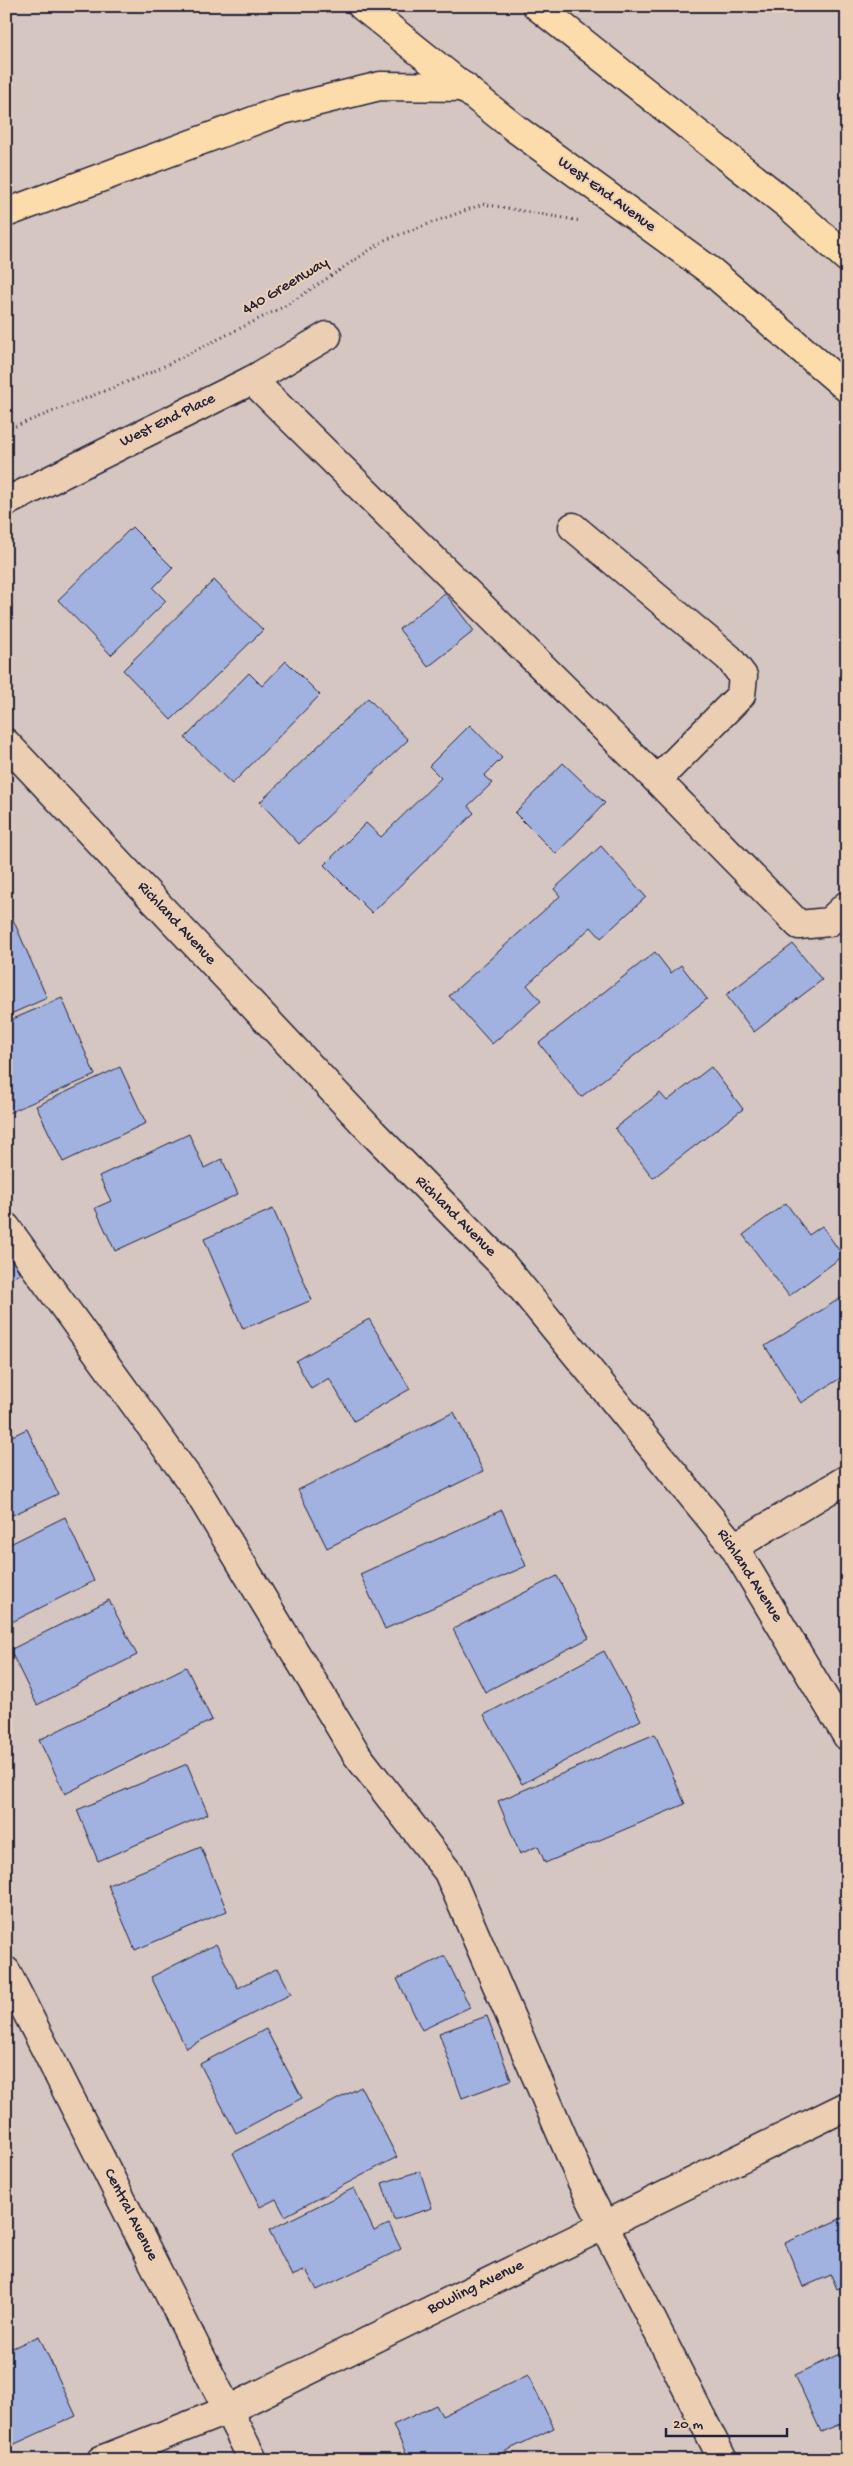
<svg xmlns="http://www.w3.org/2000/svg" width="853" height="2466" font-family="'Gochi Hand',sans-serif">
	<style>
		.building { fill: #a1b2e1; stroke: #22223b }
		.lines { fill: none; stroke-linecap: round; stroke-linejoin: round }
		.minor-casing { stroke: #22223b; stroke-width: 31 }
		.major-casing { stroke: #22223b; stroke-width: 31 }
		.highway-casing { stroke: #22223b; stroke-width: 31 }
		.path { stroke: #22223b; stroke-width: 3; stroke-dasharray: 1 4; stroke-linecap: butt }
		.minor { stroke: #eccfb3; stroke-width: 28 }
		.major { stroke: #fddcac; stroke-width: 28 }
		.highway { stroke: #fddcac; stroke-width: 28 }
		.labels { text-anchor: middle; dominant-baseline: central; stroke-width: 4; stroke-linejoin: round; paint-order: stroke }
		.street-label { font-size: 16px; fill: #22223b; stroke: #eccfb3 }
	</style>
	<rect width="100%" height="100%" fill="#d6c6c1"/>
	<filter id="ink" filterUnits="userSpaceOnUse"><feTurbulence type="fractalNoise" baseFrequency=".02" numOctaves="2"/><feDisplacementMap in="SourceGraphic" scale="10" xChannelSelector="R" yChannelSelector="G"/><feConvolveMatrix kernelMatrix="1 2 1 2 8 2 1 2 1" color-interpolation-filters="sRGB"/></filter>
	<g filter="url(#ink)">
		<g class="building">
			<path d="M 132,527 L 173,568 L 153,588 L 166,601 L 111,655 L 58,600 Z"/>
			<path d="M 214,580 L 263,630 L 171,720 L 123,670 Z"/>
			<path d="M 445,593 L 474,631 L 428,667 L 399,629 Z"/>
			<path d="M 286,661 L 320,695 L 232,784 L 185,738 L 249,673 L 262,686 Z"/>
			<path d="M 368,698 L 408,740 L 299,844 L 260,802 Z"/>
			<path d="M 470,725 L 502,758 L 484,776 L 492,783 L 468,806 L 474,813 L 372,913 L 324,865 L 366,823 L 381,837 L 441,778 L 429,766 Z"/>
			<path d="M 563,763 L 605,803 L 556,854 L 515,813 Z"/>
			<path d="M 601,846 L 646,897 L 601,938 L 591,927 L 527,985 L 541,1001 L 492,1044 L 449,996 L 560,896 L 554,889 Z"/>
			<path d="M 12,917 L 47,998 L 6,1016 L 6,919 Z"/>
			<path d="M 793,944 L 822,980 L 754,1032 L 726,995 Z"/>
			<path d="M 655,952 L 671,973 L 681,965 L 707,999 L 581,1097 L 539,1043 Z"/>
			<path d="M 62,998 L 95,1075 L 6,1114 L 6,1022 Z"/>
			<path d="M 120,1067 L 146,1123 L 63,1162 L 36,1106 Z"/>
			<path d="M 711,1067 L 743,1109 L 653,1178 L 615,1128 L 660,1093 L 667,1101 Z"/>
			<path d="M 189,1134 L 204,1168 L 222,1159 L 238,1194 L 115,1251 L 95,1208 L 111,1201 L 99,1176 Z"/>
			<path d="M 786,1203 L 809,1235 L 822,1226 L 843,1256 L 789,1296 L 743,1235 Z"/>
			<path d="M 273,1209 L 312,1300 L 243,1329 L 204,1239 Z"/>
			<path d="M 6,1246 L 20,1274 L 6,1280 Z"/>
			<path d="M 847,1294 L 847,1374 L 801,1403 L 765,1346 Z"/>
			<path d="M 369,1319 L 410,1389 L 354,1421 L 329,1378 L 311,1389 L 296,1361 Z"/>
			<path d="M 454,1412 L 483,1471 L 327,1548 L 298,1490 Z"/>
			<path d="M 27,1429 L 58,1494 L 6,1518 L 6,1439 Z"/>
			<path d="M 502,1510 L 526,1566 L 385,1629 L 360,1574 Z"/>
			<path d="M 65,1517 L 94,1581 L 6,1625 L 6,1546 Z"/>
			<path d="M 557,1576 L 589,1638 L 485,1692 L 453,1629 Z"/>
			<path d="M 109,1600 L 137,1655 L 37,1705 L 10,1650 Z"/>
			<path d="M 604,1651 L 641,1720 L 522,1784 L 484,1715 Z"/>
			<path d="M 186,1667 L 212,1720 L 65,1794 L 39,1740 Z"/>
			<path d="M 655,1734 L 685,1804 L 545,1863 L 538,1846 L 520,1854 L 498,1801 Z"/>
			<path d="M 187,1764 L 208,1814 L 98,1861 L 77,1810 Z"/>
			<path d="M 201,1847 L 227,1911 L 135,1950 L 108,1885 Z"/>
			<path d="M 216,1944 L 238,1988 L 278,1968 L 291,1994 L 186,2048 L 151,1977 Z"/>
			<path d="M 445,1956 L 470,2007 L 422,2030 L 397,1979 Z"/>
			<path d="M 487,2016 L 511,2080 L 462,2098 L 439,2033 Z"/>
			<path d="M 266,2029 L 302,2098 L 236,2133 L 200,2064 Z"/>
			<path d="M 361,2087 L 397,2157 L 285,2216 L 276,2199 L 260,2207 L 233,2153 Z"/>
			<path d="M 420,2171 L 432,2208 L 394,2220 L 382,2183 Z"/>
			<path d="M 354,2188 L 374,2231 L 389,2224 L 401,2249 L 317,2290 L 306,2270 L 292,2276 L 269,2230 Z"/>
			<path d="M 847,2216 L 847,2285 L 837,2289 L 831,2275 L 803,2287 L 785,2243 Z"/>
			<path d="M 39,2336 L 76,2416 L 6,2448 L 6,2351 Z"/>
			<path d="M 847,2351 L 847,2421 L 821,2432 L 795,2375 Z"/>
			<path d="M 528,2375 L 554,2428 L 487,2460 L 409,2460 L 393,2425 L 436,2405 L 442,2416 Z"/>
		</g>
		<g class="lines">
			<defs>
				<g id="minor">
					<path d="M 252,380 L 657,780 L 799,925 L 829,922 L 847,905"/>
					<path d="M 6,502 L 252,380 L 327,336"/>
					<path d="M 573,527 L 729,658 L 743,676 L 741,695 L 657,780"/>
					<path d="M 6,743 L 373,1133 L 503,1265 L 734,1547 L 847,1736"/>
					<path d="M 6,1227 L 197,1490 L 357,1755 L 448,1872 L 582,2182 L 723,2460"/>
					<path d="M 734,1547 L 847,1479"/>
					<path d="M 6,1971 L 253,2460"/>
					<path d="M 101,2460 L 228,2410 L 847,2106"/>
				</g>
				<g id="major">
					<path d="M 362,6 L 516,129 L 712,272 L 847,388"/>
					<path d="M 537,6 L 789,206 L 847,258"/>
				</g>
				<path id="highway" d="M 6,213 L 283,110 L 380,86 L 465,87"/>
			</defs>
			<use href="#minor" class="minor-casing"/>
			<use href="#major" class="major-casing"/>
			<use href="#highway" class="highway-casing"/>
			<path class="path" d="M 6,430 L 152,372 L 287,305 L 385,240 L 483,204 L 581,221"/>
			<use href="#minor" class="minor"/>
			<use href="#major" class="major"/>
			<use href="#highway" class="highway"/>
		</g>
	</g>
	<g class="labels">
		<g class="street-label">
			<text transform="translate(606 195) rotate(36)">West End Avenue</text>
			<text transform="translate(286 287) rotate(-31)">440 Greenway</text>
			<text transform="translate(168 421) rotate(-26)">West End Place</text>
			<text transform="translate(176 924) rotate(47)">Richland Avenue</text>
			<text transform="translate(455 1217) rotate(45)">Richland Avenue</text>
			<text transform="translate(749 1576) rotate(57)">Richland Avenue</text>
			<text transform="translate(130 2215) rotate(63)">Central Avenue</text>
			<text transform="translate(476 2288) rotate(-26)">Bowling Avenue</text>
		</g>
	</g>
	<rect width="853" height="2466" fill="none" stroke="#eccfb3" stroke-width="25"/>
	<rect x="12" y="12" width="828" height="2441" fill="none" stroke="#22223b" stroke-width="2" filter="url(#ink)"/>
	<path d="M666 2428v8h121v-8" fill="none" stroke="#22223b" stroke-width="2.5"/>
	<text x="673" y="2428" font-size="15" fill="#22223b" stroke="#eccfb3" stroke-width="4" paint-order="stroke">20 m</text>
</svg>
